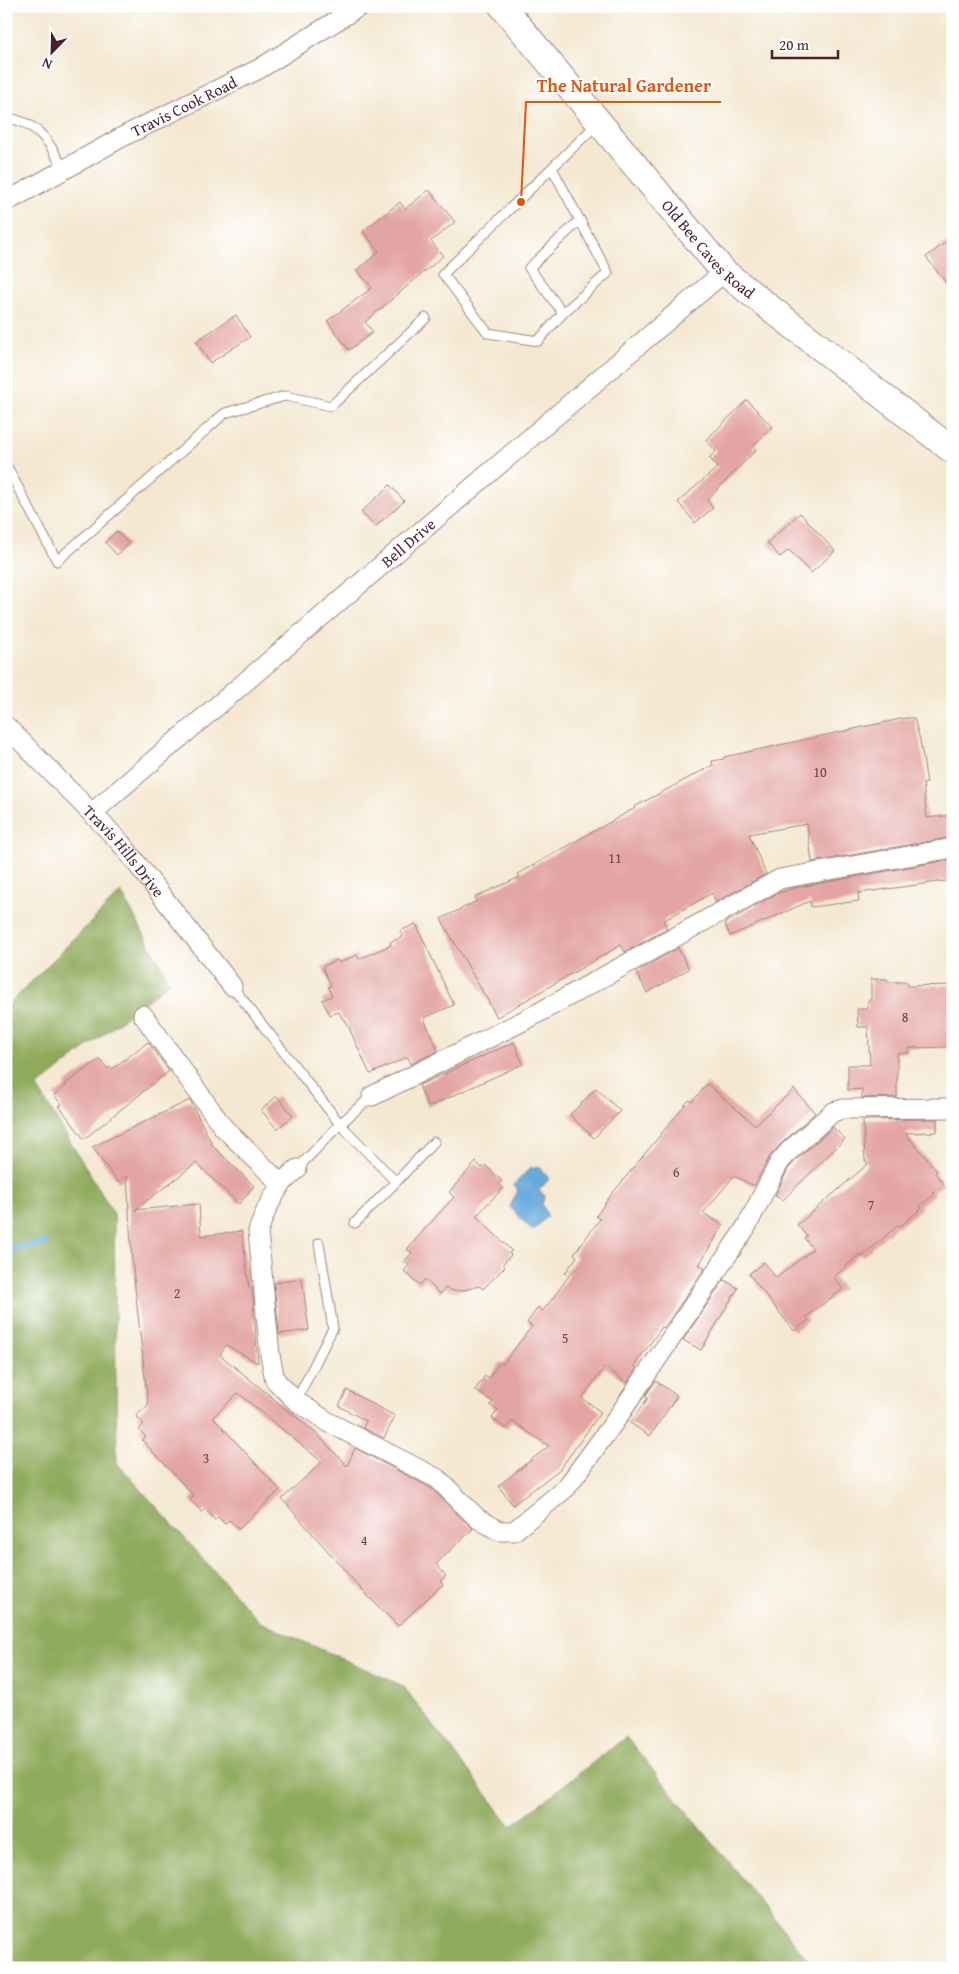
<svg xmlns="http://www.w3.org/2000/svg" width="959" height="1974" font-family="'Gentium Book Plus',serif">
	<style>
		.forest { fill: #8faa5c; stroke: #6c6444 }
		.water { fill: #66aadb; stroke: #586483 }
		.lines { fill: none; stroke-linecap: round; stroke-linejoin: round }
		.stream { stroke: #66aadb; stroke-width: 7 }
		.building { fill: #e3a5a3 }
		.lane-casing { stroke: #9f847e; stroke-width: 11 }
		.street-casing { stroke: #9f847e; stroke-width: 21 }
		.secondary-casing { stroke: #9f847e; stroke-width: 28 }
		.lane { stroke: #fff; stroke-width: 9 }
		.street { stroke: #fff; stroke-width: 19 }
		.secondary { stroke: #fff; stroke-width: 26 }
		.labels { text-anchor: middle; dominant-baseline: central; stroke-width: 4; stroke-linejoin: round; paint-order: stroke }
		.number-label { font-size: 14px; fill: #704049 }
		.street-label { font-size: 16px; fill: #4a1f2b; stroke: #fff }
		.leader { fill: none; stroke: #e0560e; stroke-width: 2 }
		.callout-dot { fill: #e0560e; stroke: #fff; stroke-width: 2 }
		.callout-label { font-size: 18px; text-anchor: middle; font-weight: bold; fill: #e0560e; stroke: #fff; stroke-width: 4; stroke-linejoin: round; paint-order: stroke }
	</style>
	<rect width="100%" height="100%" fill="#fff"/>
	<filter id="ink" filterUnits="userSpaceOnUse"><feTurbulence type="fractalNoise" baseFrequency=".02" numOctaves="2"/><feDisplacementMap in="SourceGraphic" scale="10" xChannelSelector="R" yChannelSelector="G"/><feConvolveMatrix kernelMatrix="1 2 1 2 8 2 1 2 1" color-interpolation-filters="sRGB"/></filter>
	<filter id="wash" filterUnits="userSpaceOnUse"><feTurbulence type="fractalNoise" baseFrequency=".0096" numOctaves="4" result="noise"/><feDisplacementMap in="SourceGraphic" scale="20" xChannelSelector="R" yChannelSelector="G"/><feGaussianBlur stdDeviation="1.12" result="paint"/><feColorMatrix in="noise" values="0 0 0 0 0 0 0 0 0 0 0 0 0 0 0 0 0 1.4 0 .05"/><feComposite in="paint" operator="in"/></filter>
	<g filter="url(#wash)">
		<rect width="100%" height="100%" fill="#f4e8d1"/>
		<path class="forest" d="M 121,892 L 170,982 L 37,1087 L 114,1214 L 117,1463 L 260,1622 L 403,1686 L 511,1826 L 626,1737 L 815,1968 L 6,1968 L 6,1007 Z"/>
		<path class="water" d="M 537,1166 L 550,1178 L 539,1190 L 545,1196 L 542,1203 L 547,1216 L 533,1231 L 510,1207 L 518,1190 L 514,1185 L 531,1167 L 535,1169 Z"/>
		<g class="lines">
			<path class="stream" d="M 6,1250 L 45,1243"/>
		</g>
		<g id="blocks">
			<g class="building">
				<path d="M 429,190 L 455,222 L 431,241 L 443,256 L 365,322 L 373,332 L 349,350 L 327,321 L 372,288 L 357,270 L 379,252 L 363,231 L 400,202 L 405,209 Z"/>
				<path d="M 953,237 L 953,292 L 926,257 Z"/>
				<path d="M 236,315 L 250,337 L 210,363 L 196,341 Z"/>
				<path d="M 747,400 L 772,427 L 753,446 L 756,450 L 707,500 L 713,508 L 695,523 L 678,502 L 718,467 L 709,458 L 716,451 L 706,440 Z"/>
				<path d="M 390,485 L 404,501 L 375,527 L 361,512 Z"/>
				<path d="M 800,513 L 835,551 L 811,573 L 789,550 L 780,557 L 767,543 Z"/>
				<path d="M 117,531 L 129,544 L 117,555 L 105,542 Z"/>
				<path d="M 905,718 L 914,718 L 920,740 L 927,783 L 923,784 L 927,818 L 953,815 L 953,837 L 812,862 L 807,824 L 749,834 L 766,874 L 716,902 L 712,893 L 663,921 L 667,929 L 625,952 L 621,945 L 497,1017 L 441,919 L 477,901 L 475,897 L 520,877 L 518,874 L 635,808 L 634,807 L 713,765 L 712,761 L 724,759 L 724,757 Z"/>
				<path d="M 953,859 L 953,880 L 858,893 L 859,901 L 811,907 L 810,901 L 730,936 L 725,923 L 776,894 L 794,888 Z"/>
				<path d="M 416,924 L 454,1005 L 424,1018 L 438,1051 L 411,1064 L 408,1057 L 370,1074 L 345,1019 L 343,1020 L 339,1012 L 330,1015 L 322,1000 L 332,996 L 328,987 L 331,986 L 322,967 L 337,960 L 339,963 L 357,955 L 359,959 L 391,945 L 390,942 L 403,937 L 400,931 Z"/>
				<path d="M 678,948 L 689,969 L 647,993 L 636,972 Z"/>
				<path d="M 871,979 L 887,979 L 888,982 L 907,982 L 908,986 L 953,985 L 953,1047 L 908,1048 L 908,1053 L 897,1053 L 897,1097 L 862,1098 L 862,1089 L 848,1090 L 848,1065 L 870,1065 L 868,1027 L 858,1027 L 857,1009 L 868,1009 L 868,1000 L 871,1000 Z"/>
				<path d="M 148,1042 L 169,1071 L 84,1139 L 59,1106 L 62,1105 L 54,1095 L 66,1086 L 65,1084 L 100,1059 L 108,1069 L 110,1067 L 112,1069 Z"/>
				<path d="M 514,1042 L 523,1064 L 428,1107 L 419,1085 Z"/>
				<path d="M 707,1084 L 755,1125 L 794,1089 L 815,1113 L 782,1143 L 770,1156 L 754,1186 L 734,1176 L 703,1213 L 723,1225 L 699,1265 L 705,1268 L 664,1328 L 662,1327 L 634,1366 L 637,1368 L 627,1383 L 605,1367 L 582,1398 L 601,1412 L 560,1469 L 513,1505 L 498,1486 L 549,1446 L 512,1421 L 506,1429 L 492,1418 L 498,1410 L 490,1405 L 493,1402 L 475,1390 L 485,1376 L 488,1379 L 500,1362 L 503,1364 L 532,1326 L 527,1323 L 538,1307 L 543,1311 L 569,1276 L 565,1273 L 577,1257 L 574,1254 L 600,1219 L 596,1216 L 611,1195 L 689,1100 L 692,1102 Z"/>
				<path d="M 596,1088 L 620,1111 L 594,1138 L 570,1115 Z"/>
				<path d="M 277,1096 L 293,1116 L 277,1129 L 261,1110 Z"/>
				<path d="M 190,1100 L 213,1146 L 254,1186 L 239,1204 L 196,1163 L 135,1210 L 199,1204 L 201,1236 L 242,1231 L 249,1287 L 252,1287 L 258,1363 L 226,1345 L 220,1355 L 317,1434 L 347,1466 L 355,1448 L 431,1488 L 473,1529 L 436,1564 L 446,1576 L 440,1581 L 443,1584 L 398,1626 L 363,1591 L 282,1499 L 322,1462 L 238,1393 L 213,1417 L 280,1490 L 239,1529 L 229,1520 L 225,1524 L 218,1517 L 215,1520 L 205,1509 L 202,1512 L 190,1500 L 194,1496 L 142,1440 L 146,1437 L 139,1430 L 144,1424 L 136,1416 L 148,1405 L 132,1261 L 127,1176 L 118,1182 L 92,1147 Z"/>
				<path d="M 937,1119 L 937,1132 L 905,1133 L 937,1171 L 935,1173 L 944,1184 L 933,1192 L 935,1194 L 920,1206 L 922,1208 L 899,1227 L 898,1225 L 862,1257 L 860,1254 L 834,1277 L 843,1289 L 806,1317 L 809,1320 L 794,1331 L 749,1274 L 764,1262 L 776,1278 L 813,1249 L 804,1238 L 807,1236 L 797,1225 L 868,1164 L 865,1160 L 863,1120 Z"/>
				<path d="M 833,1127 L 845,1139 L 783,1200 L 775,1196 L 788,1169 L 797,1159 Z"/>
				<path d="M 476,1162 L 482,1168 L 485,1165 L 502,1181 L 499,1184 L 503,1188 L 476,1216 L 512,1251 L 509,1253 L 511,1255 L 503,1264 L 505,1267 L 483,1289 L 479,1286 L 464,1290 L 454,1291 L 445,1288 L 440,1294 L 425,1279 L 420,1285 L 404,1271 L 409,1265 L 404,1261 L 412,1253 L 407,1249 L 454,1197 L 449,1192 Z"/>
				<path d="M 302,1279 L 309,1330 L 279,1334 L 274,1283 Z"/>
				<path d="M 724,1280 L 738,1288 L 701,1350 L 683,1340 Z"/>
				<path d="M 656,1381 L 677,1396 L 650,1436 L 630,1423 L 648,1398 L 645,1396 Z"/>
				<path d="M 347,1390 L 395,1416 L 384,1438 L 363,1428 L 366,1421 L 339,1406 Z"/>
			</g>
		</g>
	</g>
	<g filter="url(#ink)">
		<use href="#blocks" fill-opacity="0" stroke="#9f847e" stroke-width="1"/>
		<g class="lines">
			<defs>
				<g id="lane">
					<path d="M 6,118 C 37,121 52,144 63,170"/>
					<path d="M 552,168 L 608,273 L 563,313 L 538,341 L 488,333 L 443,274 L 597,124"/>
					<path d="M 563,313 L 529,268 L 580,220"/>
					<path d="M 6,465 L 57,561 L 225,413 L 285,396 L 331,406 L 426,318"/>
					<path d="M 232,986 L 340,1124 L 297,1169"/>
					<path d="M 396,1182 L 434,1142"/>
					<path d="M 355,1223 L 396,1182 L 340,1124 L 372,1096"/>
					<path d="M 296,1401 L 333,1328 L 319,1243"/>
				</g>
				<g id="street">
					<path id="s1" d="M 6,202 L 124,136 L 259,69 L 360,6"/>
					<path id="s2" d="M 6,726 L 120,842 L 232,986"/>
					<path id="s3" d="M 92,813 L 724,272"/>
					<path d="M 143,1015 L 223,1127 L 281,1184 L 267,1208 L 258,1231 L 270,1355 L 275,1380 L 296,1401 L 328,1422 L 438,1479 L 477,1518 L 499,1531 L 514,1531 L 566,1488 L 615,1421 L 745,1229 L 779,1163 L 789,1151 L 833,1112 L 843,1109 L 952,1108"/>
					<path d="M 372,1096 L 529,1018 L 780,879 L 953,848"/>
					<path d="M 281,1184 L 297,1169"/>
				</g>
				<g id="secondary">
					<path id="s4" d="M 502,6 L 724,272 L 953,451"/>
				</g>
			</defs>
			<use href="#lane" class="lane-casing"/>
			<use href="#street" class="street-casing"/>
			<use href="#secondary" class="secondary-casing"/>
			<use href="#lane" class="lane"/>
			<use href="#street" class="street"/>
			<use href="#secondary" class="secondary"/>
		</g>
	</g>
	<g class="labels">
		<g class="number-label">
			<text x="820" y="772">10</text>
			<text x="615" y="858">11</text>
			<text x="905" y="1017">8</text>
			<text x="676" y="1172">6</text>
			<text x="871" y="1205">7</text>
			<text x="177" y="1293">2</text>
			<text x="565" y="1338">5</text>
			<text x="206" y="1458">3</text>
			<text x="364" y="1540">4</text>
		</g>
		<g class="street-label">
			<text stroke="none"><textPath href="#s1" startOffset="202">Travis Cook Road</textPath></text>
			<text stroke="none"><textPath href="#s4" startOffset="319">Old Bee Caves Road</textPath></text>
			<text stroke="none"><textPath href="#s3" startOffset="416">Bell Drive</textPath></text>
			<text stroke="none"><textPath href="#s2" startOffset="172">Travis Hills Drive</textPath></text>
		</g>
	</g>
	<path class="leader" d="M521 202L526 102H721"/>
	<circle class="callout-dot" cx="521" cy="202" r="5"/>
	<g class="callout-label">
		<text x="624" y="92">The Natural Gardener</text>
	</g>
	<rect width="959" height="1974" fill="none" stroke="#fff" stroke-width="25"/>
	<g transform="translate(52 52) rotate(203)" stroke="#ffffff" stroke-width="4" paint-order="stroke">
	<path d="M0-4L9 19L0 12L-9 19Z" fill="#4a1f2b"/>
	<text y="-8" font-size="14" font-weight="bold" text-anchor="middle" fill="#4a1f2b">N</text>
	</g>
	<path d="M772 50v8h66v-8" fill="none" stroke="#4a1f2b" stroke-width="2.5"/>
	<text x="779" y="50" font-size="15" fill="#4a1f2b" stroke="#ffffff" stroke-width="4" paint-order="stroke">20 m</text>
</svg>
